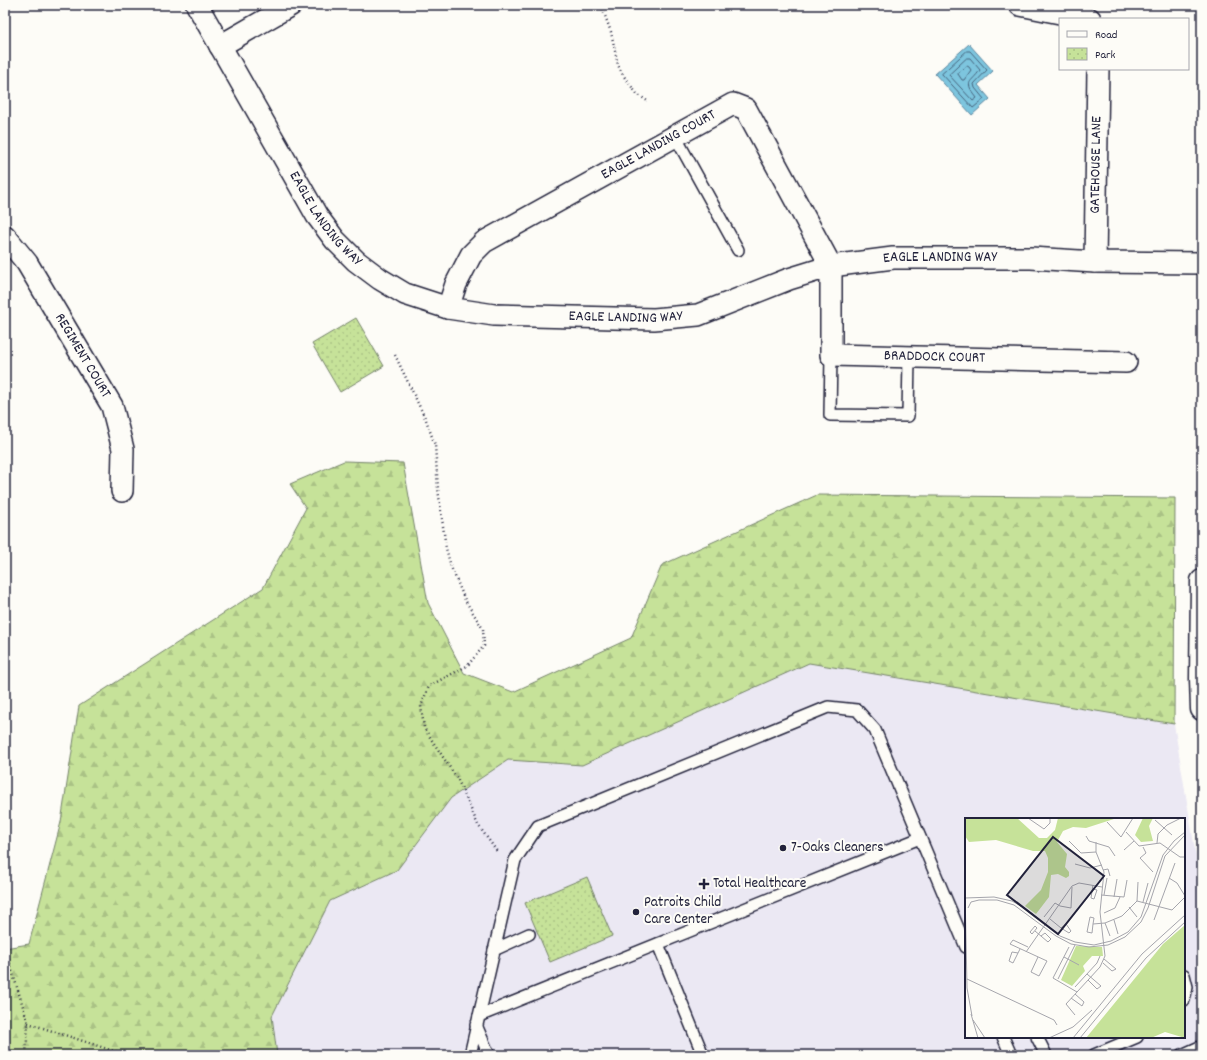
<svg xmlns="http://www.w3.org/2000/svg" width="1207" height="1060" font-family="Dekko,sans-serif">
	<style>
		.built { fill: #ebe8f3; fill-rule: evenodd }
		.forest { fill: url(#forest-firs); stroke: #74826a }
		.park { fill: url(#park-dots); stroke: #74826a }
		.water { fill: #7dc5de; stroke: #59849d }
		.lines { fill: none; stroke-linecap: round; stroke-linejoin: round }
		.shore { stroke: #46637c; stroke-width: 1 }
		.service-casing { stroke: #22223b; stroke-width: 14 }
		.minor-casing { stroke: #22223b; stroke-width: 24 }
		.tertiary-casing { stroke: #22223b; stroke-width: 25 }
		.path { stroke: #22223b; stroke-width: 2.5; stroke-dasharray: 1 3; stroke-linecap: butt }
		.service { stroke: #fdfcf7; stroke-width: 11 }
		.minor { stroke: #fdfcf7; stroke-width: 21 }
		.tertiary { stroke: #fdfcf7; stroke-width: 22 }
		.poi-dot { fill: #22223b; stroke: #fdfcf7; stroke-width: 1.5 }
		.labels { text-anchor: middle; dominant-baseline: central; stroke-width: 4; stroke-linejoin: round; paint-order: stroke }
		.street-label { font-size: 15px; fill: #22223b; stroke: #fdfcf7 }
		.poi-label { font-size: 15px; fill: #22223b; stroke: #fdfcf7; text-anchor: start }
		.inset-road { fill: none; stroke: #a5a5ac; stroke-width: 1 }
		.view { fill: #22223b; fill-opacity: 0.15; stroke: #22223b; stroke-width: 2 }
		.inset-edge { fill: none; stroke: #22223b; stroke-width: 2 }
	</style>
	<defs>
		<pattern id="forest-firs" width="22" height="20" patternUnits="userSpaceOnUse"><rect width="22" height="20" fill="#c6e299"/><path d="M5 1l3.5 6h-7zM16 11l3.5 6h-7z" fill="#aac285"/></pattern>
		<pattern id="park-dots" width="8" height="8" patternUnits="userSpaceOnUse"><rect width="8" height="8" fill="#c6e299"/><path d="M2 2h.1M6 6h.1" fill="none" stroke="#aac285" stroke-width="1.8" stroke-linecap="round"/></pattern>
	</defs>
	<rect width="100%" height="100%" fill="#fdfcf7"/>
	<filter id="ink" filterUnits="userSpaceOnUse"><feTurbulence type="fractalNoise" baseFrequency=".025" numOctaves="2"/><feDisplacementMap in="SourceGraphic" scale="8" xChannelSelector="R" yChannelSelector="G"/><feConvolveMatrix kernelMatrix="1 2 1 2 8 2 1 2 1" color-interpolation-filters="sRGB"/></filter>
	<g filter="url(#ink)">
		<path class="built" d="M 809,663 L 1174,724 L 1202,892 L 1202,1055 L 277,1055 L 272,1016 L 330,901 L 397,870 L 451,798 L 508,760 L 582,765 ZM 966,819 L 1184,819 L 1184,1037 L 966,1037 Z"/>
		<path class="forest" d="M 344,461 L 403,463 L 428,603 L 464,673 L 513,692 L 631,638 L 662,565 L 817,495 L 1175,498 L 1174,724 L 809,663 L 582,765 L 508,760 L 451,798 L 397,870 L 330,901 L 272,1016 L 277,1055 L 5,1055 L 5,948 L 29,944 L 61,822 L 79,706 L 263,588 L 306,508 L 290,484 Z"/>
		<g class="park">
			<path d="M 356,318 L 384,366 L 340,392 L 312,344 Z"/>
			<path d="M 587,877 L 612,936 L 550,962 L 525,903 Z"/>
		</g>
		<path class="water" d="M 969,44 L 993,71 L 978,85 L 990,99 L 972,115 L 935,74 Z"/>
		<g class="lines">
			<g class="shore">
				<path d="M 967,51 L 970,51 L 987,70 L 974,84 L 975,88 L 984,99 L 973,108 L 942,74 Z"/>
				<path d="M 967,58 L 970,58 L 980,70 C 971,84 963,80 977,98 L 973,101 L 949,75 Z"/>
				<path d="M 967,66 L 969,67 L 971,70 L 964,80 L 962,80 L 958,74 Z"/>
			</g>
			<defs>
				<g id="service">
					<path d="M 675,136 L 738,250"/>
					<path d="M 831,355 L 830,415 L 908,416 L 909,357"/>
					<path d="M 658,944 L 703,1055"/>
					<path d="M 494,950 L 529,934"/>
					<path d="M 1184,975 L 1187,987 L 1184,1000"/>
					<path d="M 479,1016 L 920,838"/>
					<path d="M 476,1025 L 489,1055"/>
					<path d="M 1003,1037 L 1011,1055"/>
					<path d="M 1037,1037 L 1046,1055"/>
					<path d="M 470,1055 L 515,860 L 538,826 L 828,707 L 857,710 L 875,730 L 966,947"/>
					<path d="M 1094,1055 L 1137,1037"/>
					<path d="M 1182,1055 L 1202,1046"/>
				</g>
				<g id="minor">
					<path id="s1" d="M 197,5 L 317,216 L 335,240 L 356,261 L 380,279 L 405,294 L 448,308 L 494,315 L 654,319 L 698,315 L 789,279 L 831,266 L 893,258 L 1031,258 L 1095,262 L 1202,263"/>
					<path d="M 1020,5 L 1090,19"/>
					<path d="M 220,46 L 291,5"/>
					<path id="s2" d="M 5,236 L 27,263 L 112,406 L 123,449 L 122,491"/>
					<path id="s3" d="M 1095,262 L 1098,69"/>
					<path id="s4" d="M 448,308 L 456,284 L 471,255 L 484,242 L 733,104 L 746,109 L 831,266 L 831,355 L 1126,362"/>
				</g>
				<path id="tertiary" d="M 1202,581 L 1201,679 L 1202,709"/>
			</defs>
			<use href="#service" class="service-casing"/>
			<use href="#minor" class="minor-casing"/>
			<use href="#tertiary" class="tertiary-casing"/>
			<g class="path">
				<path d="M 601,5 L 611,32 L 618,65 L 623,75 L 637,94 L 649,102"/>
				<path d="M 395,355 L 426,420 L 435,445 L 438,489 L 446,548 L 451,567 L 465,600 L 483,629 L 484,646 L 467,666 L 429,686 L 421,706 L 424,728 L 458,780 L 478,825 L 498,853"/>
				<path d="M 5,948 L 28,1023 L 26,1055"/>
				<path d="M 28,1023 L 126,1055"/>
			</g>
			<use href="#service" class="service"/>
			<use href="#minor" class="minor"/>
			<use href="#tertiary" class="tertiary"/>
		</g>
	</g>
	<g class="poi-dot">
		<circle cx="783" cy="848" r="4"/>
		<path d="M702 878h4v4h4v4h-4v4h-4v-4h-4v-4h4z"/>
		<circle cx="636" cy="912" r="4"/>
	</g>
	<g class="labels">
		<g class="street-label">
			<text stroke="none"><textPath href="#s4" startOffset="276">EAGLE LANDING COURT</textPath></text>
			<text stroke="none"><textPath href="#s3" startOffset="97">GATEHOUSE LANE</textPath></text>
			<text stroke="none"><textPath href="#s1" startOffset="250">EAGLE LANDING WAY</textPath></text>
			<text stroke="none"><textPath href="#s1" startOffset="909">EAGLE LANDING WAY</textPath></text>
			<text stroke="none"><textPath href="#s1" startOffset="585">EAGLE LANDING WAY</textPath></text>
			<text stroke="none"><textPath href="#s2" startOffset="143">REGIMENT COURT</textPath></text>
			<text stroke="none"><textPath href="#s4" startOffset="746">BRADDOCK COURT</textPath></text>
		</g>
		<g class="poi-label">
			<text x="791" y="848">7-Oaks Cleaners</text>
			<text x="713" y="884">Total Healthcare</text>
			<text x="644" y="903">Patroits Child<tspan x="644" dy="17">Care Center</tspan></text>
		</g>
	</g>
	<g transform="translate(965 818)">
		<rect width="220" height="220" fill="#fdfcf7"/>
		<path d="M 0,0 L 52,0 L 74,20 L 82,20 L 90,12 L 93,0 L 152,0 L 121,10 L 108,9 L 98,13 L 92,24 L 102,36 L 100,49 L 104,54 L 104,58 L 101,60 L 93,56 L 86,57 L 84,79 L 71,96 L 60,88 L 76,72 L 83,54 L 83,40 L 80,33 L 68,33 L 31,22 L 4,24 L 0,18 ZM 178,0 L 188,0 L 184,8 L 188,23 L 176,24 L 170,17 ZM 220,107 L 220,220 L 200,214 L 186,220 L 121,220 L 198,126 Z" fill="#c6e299"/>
		<path d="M 111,128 L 137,129 L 138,138 L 127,138 L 118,148 L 120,153 L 107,168 L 96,162 Z" fill="#c6e299"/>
		<path class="inset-road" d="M 63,0 L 79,11 L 85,5 L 85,0M 190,2 L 207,17M 142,4 L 156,19 L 168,0M 161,14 L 174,28 L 195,25 L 215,39 L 220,39M 121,18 L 124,23 L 144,29 L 150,38M 104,23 L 116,35 L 131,34M 192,25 L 193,16 L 202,7 L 216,0M 178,29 L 181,35 L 175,40 L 188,54M 159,32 L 169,23M 110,46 L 125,50 L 137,47M 138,52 L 143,51 L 145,58M 204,60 L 212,65 L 220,78M 0,70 L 2,170 L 7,198M 128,71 L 132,72 L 129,81 L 126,80 L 128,67M 136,77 L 159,79 L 162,62M 139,77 L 142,60M 149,79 L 152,61M 0,80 L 29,79 L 47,83 L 61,91 L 95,118 L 110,124 L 129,127 L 146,123 L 163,114 L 176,99 L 198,37 L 209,23 L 220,14M 14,82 L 32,82 L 49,87 L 91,118 L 106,126 L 124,129 L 143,127 L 160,119 L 176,104 L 183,90 L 200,38 L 220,17M 172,83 L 173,64M 178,84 L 183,65M 164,89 L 172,99M 3,90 L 6,84 L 14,82M 139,95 L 150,90 L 155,79M 79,99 L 90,85 L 95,88 L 106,90 L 107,69M 85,101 L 96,110 L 104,115 L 106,113 L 101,106 L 96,110M 149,102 L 153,116M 189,102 L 210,45M 140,105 L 145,118M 128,106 L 127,115 L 122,114 L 125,99 L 129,100 L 128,106 L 140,105 L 157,98 L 172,83 L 207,92 L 220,79M 70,108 L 72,110 L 67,116 L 65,114 ZM 70,113 L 83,124 L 86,121 L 80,115 L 76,118M 63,129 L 48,122 L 45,126 L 82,143 L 74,158 L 66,154 L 73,139M 104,129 L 88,160 L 112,174M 61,134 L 107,68 L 114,65 L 137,69M 53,135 L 47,134 L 44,143 L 48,145 L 55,131M 99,139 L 114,147M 138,145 L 147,153 L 151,151 L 139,141M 122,156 L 136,168 L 132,171 L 123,162M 2,161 L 89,202 L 92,207M 93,161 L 110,127M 110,169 L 132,145 L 135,138M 106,180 L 117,188 L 119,184 L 110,176M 6,196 L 13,220M 110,197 L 101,186 L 135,149 L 140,138 L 135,94 L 139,54 L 131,34 L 131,24M 8,202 L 20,220M 84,220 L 108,209 L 127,192M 108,220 L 177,136 L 220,97M 115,220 L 181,140 L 220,104"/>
		<path class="view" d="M 88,19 L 139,58 L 93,116 L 42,77 Z"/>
		<rect width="220" height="220" class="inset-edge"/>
	</g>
	<rect width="1207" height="1060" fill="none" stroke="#fdfcf7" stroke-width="20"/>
	<rect x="10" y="10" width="1187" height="1040" fill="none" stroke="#22223b" stroke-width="1.5" filter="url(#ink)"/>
	<rect x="1059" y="18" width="130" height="52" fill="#fdfcf7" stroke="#a5a5ac"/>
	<rect x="1067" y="31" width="20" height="6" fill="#fdfcf7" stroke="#a5a5ac"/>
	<text x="1095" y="38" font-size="12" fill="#22223b">Road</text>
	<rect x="1067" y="48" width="20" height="12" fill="url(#park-dots)" stroke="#a5a5ac"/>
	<text x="1095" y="58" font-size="12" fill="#22223b">Park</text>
</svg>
